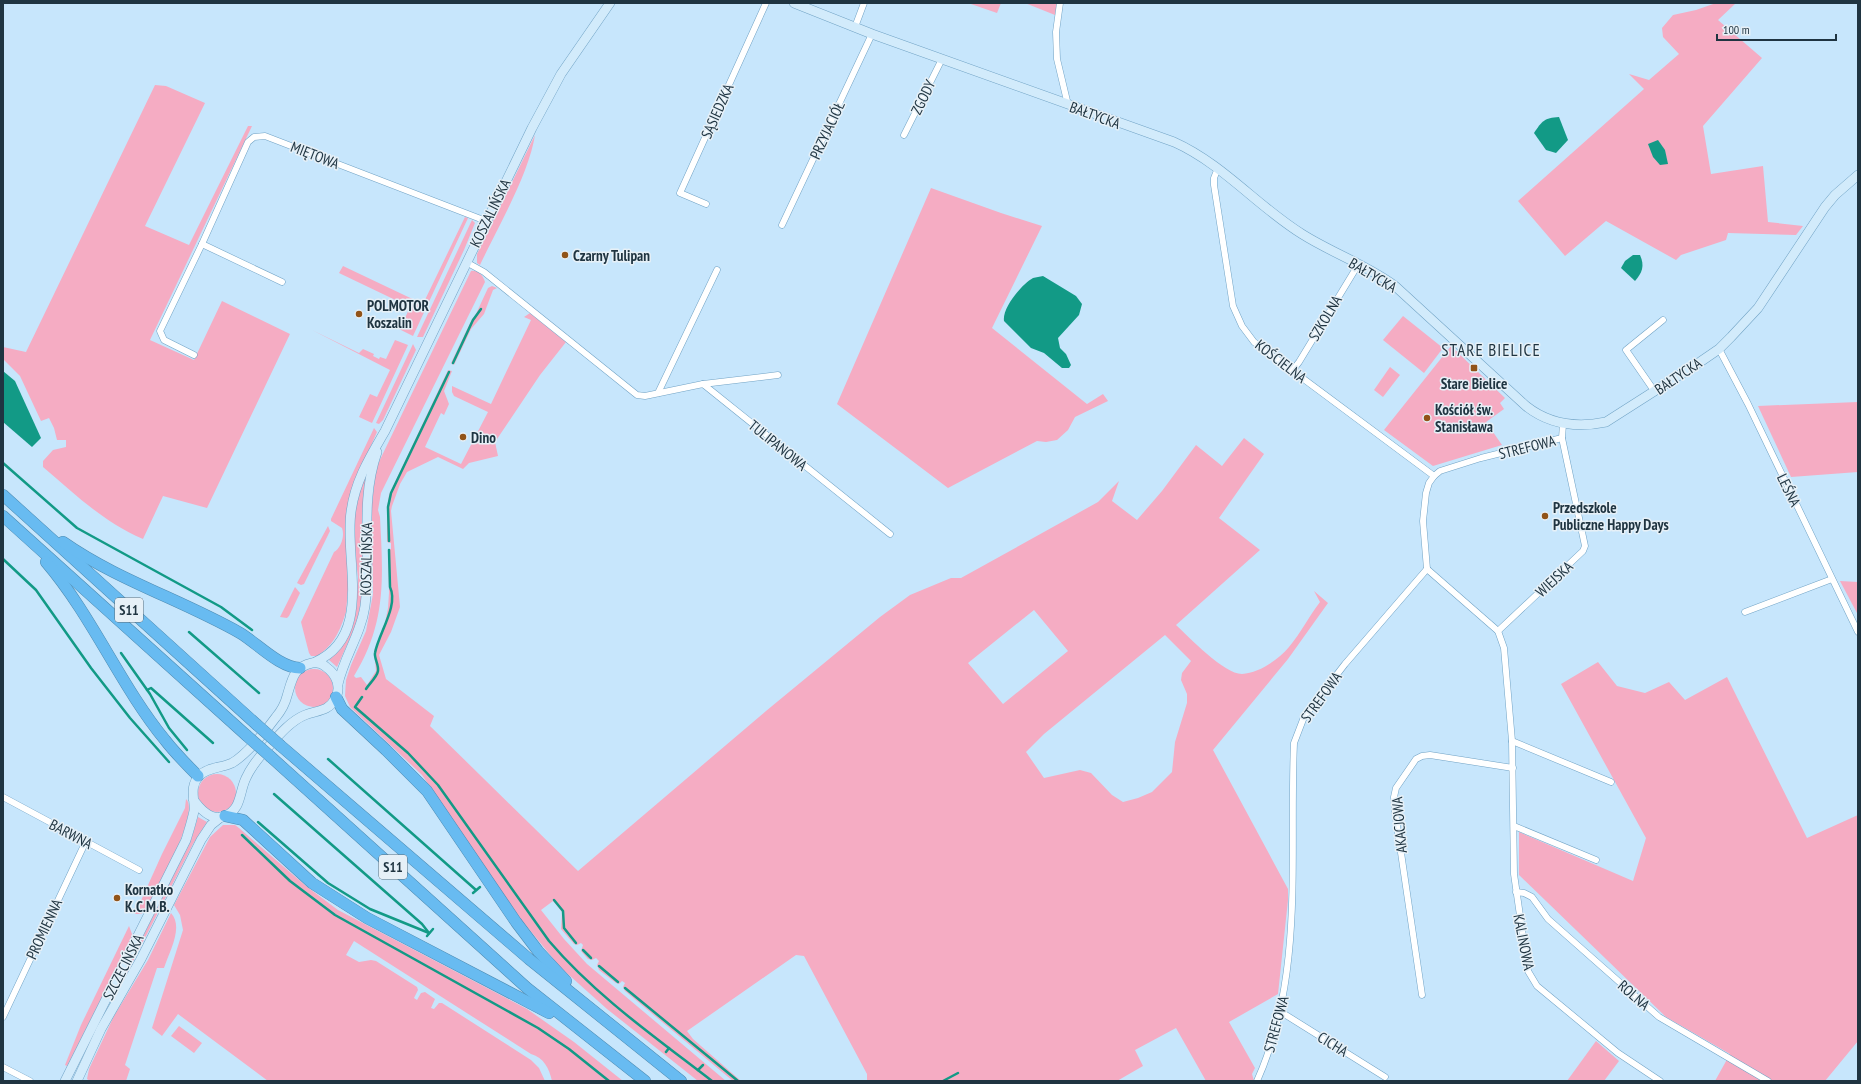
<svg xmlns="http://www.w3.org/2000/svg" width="1861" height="1084" font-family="'PT Sans Narrow',sans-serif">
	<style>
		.green { fill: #f5acc3; fill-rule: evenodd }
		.water { fill: #129a86 }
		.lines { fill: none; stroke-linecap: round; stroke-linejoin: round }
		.stream { stroke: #129a86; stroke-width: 2.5 }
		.street-casing { stroke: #71a3c5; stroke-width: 7 }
		.secondary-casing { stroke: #71a3c5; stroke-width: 10 }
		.highway-casing { stroke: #4e8cb3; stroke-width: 12 }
		.street { stroke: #fff; stroke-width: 6 }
		.secondary { stroke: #d2ebfb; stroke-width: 9 }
		.highway { stroke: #68bbf1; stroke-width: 11 }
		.highway-bridge-casing { stroke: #4e8cb3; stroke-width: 12; stroke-linecap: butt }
		.highway-bridge { stroke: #68bbf1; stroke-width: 11 }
		.poi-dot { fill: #915318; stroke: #e6f0f7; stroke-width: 1.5 }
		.labels { text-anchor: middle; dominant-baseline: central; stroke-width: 3; stroke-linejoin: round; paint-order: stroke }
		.shield { fill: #e6f0f7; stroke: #5b6c78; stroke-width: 1 }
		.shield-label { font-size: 14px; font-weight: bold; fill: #1f3441 }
		.street-label { font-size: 15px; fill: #1f3441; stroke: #e6f0f7 }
		.poi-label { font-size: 15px; font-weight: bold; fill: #1f3441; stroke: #e6f0f7; text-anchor: start }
		.quarter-label { font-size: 17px; letter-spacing: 1px; fill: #1f3441; stroke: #e6f0f7 }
	</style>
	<rect width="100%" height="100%" fill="#c7e6fc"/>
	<g class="green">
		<path d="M 968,3 L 1001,3 L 997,13 Z"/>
		<path d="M 1025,3 L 1057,3 L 1055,15 Z"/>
		<path d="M 1716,3 L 1736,3 L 1718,20 L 1762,58 L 1703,126 L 1711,174 L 1763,166 L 1768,222 L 1803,226 L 1796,235 L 1728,233 L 1726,240 L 1681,255 L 1676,260 L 1606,221 L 1565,256 L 1518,201 L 1644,89 L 1629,74 L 1649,80 L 1679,54 L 1663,37 L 1662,28 L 1673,15 L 1696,10 Z"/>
		<path d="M 155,85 L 166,86 L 205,103 L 145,226 L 189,245 L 248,126 L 252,126 L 150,340 L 194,360 L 222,301 L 290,334 L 207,508 L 163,496 L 143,539 C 102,521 76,495 43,467 L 43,461 L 53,450 L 66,447 L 66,440 L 57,440 L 54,428 L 49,418 L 41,421 L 20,376 L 3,359 L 3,347 L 26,352 Z"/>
		<path d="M 535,135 C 529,174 497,229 480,265 L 477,263 L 477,254 Z"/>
		<path d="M 931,188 L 1001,213 L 1042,226 L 992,328 L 1087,404 L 1103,394 L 1108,401 L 1075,417 L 1068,430 L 1057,440 L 1046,442 L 1037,441 L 948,488 L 837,404 Z"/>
		<path d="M 465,217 L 468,218 L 413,336 L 397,328 L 396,324 L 401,327 L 410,307 L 339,273 L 343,266 L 423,304 Z"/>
		<path d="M 472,220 L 475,223 L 464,250 L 423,337 L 417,337 Z"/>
		<path d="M 471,271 C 478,270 483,275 485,282 L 381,493 L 378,510 L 380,517 C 383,577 387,622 354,676 L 356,678 L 361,677 L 367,685 L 376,671 L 374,651 L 385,623 L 388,608 L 389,593 L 388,549 L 391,549 L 391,543 L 387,542 L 387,509 L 389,495 L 448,370 L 452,371 L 444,391 L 449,404 L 444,415 L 441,413 L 425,447 L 461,464 L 488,412 L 454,396 L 452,392 L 452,386 L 491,404 L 531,320 L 524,317 L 530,313 L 566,342 L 540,375 L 495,442 L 498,456 L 469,463 L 463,469 L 438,457 L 407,472 L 400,484 L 392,506 L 391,511 L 400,607 L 391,632 L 379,655 L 386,679 L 434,716 L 430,726 L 578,871 L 766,711 L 880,617 L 910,595 L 951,578 L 961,578 L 1098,502 L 1119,481 L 1112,501 L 1137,520 L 1162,491 L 1196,445 L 1222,466 L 1244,438 L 1264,454 L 1219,518 L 1260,550 L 1176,625 C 1189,637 1224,674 1242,674 C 1259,673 1278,660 1289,647 C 1301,633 1309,616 1320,602 L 1314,591 L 1328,603 L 1288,659 L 1213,750 L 1288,889 L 1288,900 L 1278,994 L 1229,1022 L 1255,1068 L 1252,1074 L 1254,1081 L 1206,1081 L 1176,1028 L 1135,1050 L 1143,1066 L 1117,1081 L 867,1081 L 867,1074 L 804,956 L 796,955 L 687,1031 L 693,1039 L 741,1081 L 733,1081 L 625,991 L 623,987 L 625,983 L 622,981 L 619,984 L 616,983 L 599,970 L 597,965 L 599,961 L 596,958 L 592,960 L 588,959 L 581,951 L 583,945 L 581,943 L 577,945 L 574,944 L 561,929 L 562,912 L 553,901 L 541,910 L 564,939 L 587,964 L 726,1081 L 698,1081 L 607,1009 L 560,967 L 520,918 L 422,775 L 350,707 L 345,696 L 346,680 L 351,665 L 366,631 L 373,594 L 371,513 L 376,468 ZM 1034,610 L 1068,651 L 1003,704 L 968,663 ZM 1165,635 L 1191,661 L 1182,673 L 1181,680 L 1187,694 L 1187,703 L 1175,742 L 1172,772 L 1152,792 L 1138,798 L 1123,802 L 1112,795 L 1091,773 L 1080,770 L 1044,778 L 1026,752 L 1044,734 Z"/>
		<path d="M 492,286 L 497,288 L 493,290 L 484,314 L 471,329 L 454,365 L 451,363 L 472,319 L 475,316 L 488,288 Z"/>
		<path d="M 1403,316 L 1443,348 L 1424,373 L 1383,340 Z"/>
		<path d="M 312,330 L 359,353 L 363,349 L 374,354 L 373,356 L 379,359 L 380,357 L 386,359 L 395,340 L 408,345 L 372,423 L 359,417 L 370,394 L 377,397 L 390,370 Z"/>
		<path d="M 413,344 L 416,350 L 383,420 L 379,424 L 376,423 Z"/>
		<path d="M 1451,346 L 1505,398 L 1500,403 L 1504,409 L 1486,422 L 1502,445 L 1433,466 L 1384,430 Z"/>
		<path d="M 1390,367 L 1400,375 L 1383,397 L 1374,390 Z"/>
		<path d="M 1858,402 L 1858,472 L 1791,477 L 1758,406 Z"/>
		<path d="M 374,428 L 377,432 L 358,475 L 346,612 C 340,631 334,645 317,656 L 311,656 L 309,653 L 301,622 L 334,552 C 341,548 345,536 342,528 L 331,521 L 331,519 Z"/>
		<path d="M 366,474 L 367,475 L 361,602 L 356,625 L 337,667 L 329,660 L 338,652 L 346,640 L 356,609 L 358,577 L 353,538 L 356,500 Z"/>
		<path d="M 328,526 L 330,531 L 304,584 L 301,585 L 297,583 Z"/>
		<path d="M 1840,581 L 1858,582 L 1858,615 Z"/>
		<path d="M 295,587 L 300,593 L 289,616 L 287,618 L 280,617 Z"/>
		<path d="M 1598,662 L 1617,686 L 1645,693 L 1669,682 L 1685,700 L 1727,677 L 1807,838 L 1858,815 L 1858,1041 L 1825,1081 L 1715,1081 L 1730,1054 L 1666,1017 L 1519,875 L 1519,832 L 1633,881 L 1646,838 L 1561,684 Z"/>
		<circle cx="314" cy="688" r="19"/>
		<circle cx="217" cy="793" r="19"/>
		<path d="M 186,799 C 201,812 154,896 144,912 L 141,914 L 135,914 L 162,854 L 185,808 Z"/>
		<path d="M 198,817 L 207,822 L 193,844 L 124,979 L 121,980 L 190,843 Z"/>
		<path d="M 223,825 L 235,825 L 239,828 L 306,886 L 338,910 L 527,1009 L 574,1042 L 623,1081 L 552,1081 C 549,1068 544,1058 531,1054 L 354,941 L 346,955 L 359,962 L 371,960 L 376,961 L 417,987 L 418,990 L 414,998 L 417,1000 L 421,993 L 425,992 L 435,999 L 431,1008 L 434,1009 L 439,1003 L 442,1003 L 531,1060 L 539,1068 L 545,1081 L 268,1081 L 178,1014 L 162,1036 L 152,1028 L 183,930 L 180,915 L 174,905 L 210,837 Z"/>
		<path d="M 171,913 C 184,927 169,952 164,968 L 157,968 L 125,1065 L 130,1069 L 126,1081 L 90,1081 L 87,1079 L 89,1069 L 114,1016 L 148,960 Z"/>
		<path d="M 129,926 L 132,934 L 131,940 L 67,1066 L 65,1065 L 81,1025 Z"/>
		<path d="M 179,1026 L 202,1043 L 194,1053 L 171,1036 Z"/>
		<path d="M 1596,1041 L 1619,1061 L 1604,1081 L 1567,1081 Z"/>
	</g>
	<g class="water">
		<path d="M 1559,117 L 1568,140 L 1556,153 L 1546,150 L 1534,133 C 1542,121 1544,118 1559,117 Z"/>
		<path d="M 1658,140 L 1665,150 L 1668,164 L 1660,165 L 1653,157 L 1648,144 Z"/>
		<path d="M 1633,255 L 1640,255 C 1645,266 1642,273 1635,281 L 1621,268 L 1625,261 Z"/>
		<path d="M 1043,276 L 1076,296 L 1082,304 L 1079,315 L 1058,338 L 1060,348 L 1066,354 L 1071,365 L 1069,368 L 1062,368 L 1044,353 L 1031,348 L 1004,321 C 1002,308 1022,284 1033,278 C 1036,277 1040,277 1043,276 Z"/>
		<path d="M 3,371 L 15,381 L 41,438 L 32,447 L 3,422 Z"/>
	</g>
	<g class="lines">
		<g class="stream">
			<path d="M 453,363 L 473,320 L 481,309"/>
			<path d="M 3,463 L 77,528 L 221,607 L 252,630"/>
			<path d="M 389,541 L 388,507 L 391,493 L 449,372"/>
			<path d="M 3,559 L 36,590 L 91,668 L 130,718 L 169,762"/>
			<path d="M 189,632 L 259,693"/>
			<path d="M 121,653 L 150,694 L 169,728 L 187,750"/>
			<path d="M 366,689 C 369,684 377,677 378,671 C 379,665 374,658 375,653 C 378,634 399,606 390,587 L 389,550"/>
			<path d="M 147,690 L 151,688 L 213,743"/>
			<path d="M 362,697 L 355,707 L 408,753 L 438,785 L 549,941 C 596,996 655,1037 712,1081"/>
			<path d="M 328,759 L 476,890"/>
			<path d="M 274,794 L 422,924 L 429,933"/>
			<path d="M 258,822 L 328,883 L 370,909 L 429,933"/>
			<path d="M 242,835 L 290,881 L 335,915 L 538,1028 L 569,1049 L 609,1081"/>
			<path d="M 473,893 L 480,887"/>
			<path d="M 554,900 L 563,911 L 564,928 L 576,943"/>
			<path d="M 427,936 L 433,929"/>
			<path d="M 583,950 L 591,958"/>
			<path d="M 599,966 L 618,982"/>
			<path d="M 625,988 L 738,1081"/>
			<path d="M 666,1052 L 669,1048"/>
			<path d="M 698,1070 L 703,1065"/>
			<path d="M 943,1081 L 958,1073"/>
		</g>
		<defs>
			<g id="street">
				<path d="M 1060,3 L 1056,32 L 1057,59 L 1068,105"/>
				<path d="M 855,27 L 864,3"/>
				<path d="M 904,135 L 942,59"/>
				<path d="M 1218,168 L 1214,178 L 1214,185 L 1233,306 L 1242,326 L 1254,342 L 1434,476"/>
				<path d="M 706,204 L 680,193 L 766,3"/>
				<path d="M 782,225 L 872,34"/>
				<path d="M 466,262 L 484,272 L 637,395 L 645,396 L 703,384 L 890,534"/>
				<path d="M 282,282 L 202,244 L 248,142 L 254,137 L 265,136 L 486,221"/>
				<path d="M 1719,349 L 1748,404 L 1858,632"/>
				<path d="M 194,355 L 164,340 L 160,331 L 202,244"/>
				<path d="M 1292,371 L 1299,362 L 1358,265"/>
				<path d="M 703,384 L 778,375"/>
				<path d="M 1655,392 L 1626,350 L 1663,320"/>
				<path d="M 658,393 L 717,270"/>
				<path d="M 1427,569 L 1498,631 L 1504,648 L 1512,741 L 1514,874 L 1528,971 L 1537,986 L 1618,1053 L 1660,1081"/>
				<path d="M 1427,569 L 1423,521 L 1426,493 L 1429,483 L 1434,476 L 1440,471 L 1481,458 L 1562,438"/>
				<path d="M 1745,612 L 1832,579"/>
				<path d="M 1498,631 L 1583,551 L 1585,546 L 1562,438 L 1563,424"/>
				<path d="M 1512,741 L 1611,782"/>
				<path d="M 3,797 L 139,870"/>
				<path d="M 1514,826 L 1596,860"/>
				<path d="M 1516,892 L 1524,893 L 1532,897 L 1548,919 L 1659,1017 L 1768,1081"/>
				<path d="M 1422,995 L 1395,812 L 1394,797 L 1396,788 L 1416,759 L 1422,756 L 1430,755 L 1513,768"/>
				<path d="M 1281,1012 L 1385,1077"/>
				<path d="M 3,1017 L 86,841"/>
				<path d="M 3,1067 L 30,1081"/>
				<path d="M 1257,1081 C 1305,974 1289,856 1294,743 L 1304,717 L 1345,664 L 1427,569"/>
			</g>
			<g id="secondary">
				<path d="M 794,3 L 872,34 L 1174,142 C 1223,164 1257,206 1302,234 C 1332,253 1367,265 1395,286 L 1526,406 C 1550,425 1577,428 1606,422 L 1700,362 L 1719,349 L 1731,337 L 1758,308 L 1825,207 L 1835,195 L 1858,175"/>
				<path d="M 315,662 C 374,636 344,559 351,512 C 355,481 370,457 385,431 L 532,128 L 561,74 L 610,3"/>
				<path d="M 338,684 C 344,657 361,634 365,606 C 372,553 359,504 377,452"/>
				<path d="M 65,1081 L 186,840 C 189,830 192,821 194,811 C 195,799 189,787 199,776 C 207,767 222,768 232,763 C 246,755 266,731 276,717 C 281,711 285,704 287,696 C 292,680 293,667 312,663 C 317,662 322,663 326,667 C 336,674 342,687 335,699 C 328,712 317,710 305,715 C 288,722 275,740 263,753 C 256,761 250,769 246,778 C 239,792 242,809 225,816 C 211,822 200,809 193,799"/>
				<path d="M 77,1081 L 101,1029 L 141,959 L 201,840 L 211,825 L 221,817"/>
			</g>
			<g id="highway">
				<path d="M 3,495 L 256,724"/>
				<path d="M 3,516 L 246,735"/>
				<path d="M 63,542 C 117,580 182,600 240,633 C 257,643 280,668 300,668"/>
				<path d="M 46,562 C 93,617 120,685 165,740 C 175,753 187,765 198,776"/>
				<path d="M 336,697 L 342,709 L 386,750 L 427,791 L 516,922 L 538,951 L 566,981"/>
				<path d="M 281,746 L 529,959 L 681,1081"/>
				<path d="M 271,757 L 527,988 L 645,1081"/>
				<path d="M 225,816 L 243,820 L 312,883 L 367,918 L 549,1013"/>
			</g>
		</defs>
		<use href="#street" class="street-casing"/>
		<use href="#secondary" class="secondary-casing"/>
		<use href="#highway" class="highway-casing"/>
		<use href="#street" class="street"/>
		<use href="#secondary" class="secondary"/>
		<use href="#highway" class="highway"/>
		<defs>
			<g id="highway-bridge">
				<path d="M 256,724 L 281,746"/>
				<path d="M 246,735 L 271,757"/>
			</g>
		</defs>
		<use href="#highway-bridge" class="highway-bridge-casing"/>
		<use href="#highway-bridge" class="highway-bridge"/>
	</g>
	<g class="poi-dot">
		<circle cx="565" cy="255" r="4"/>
		<circle cx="359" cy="314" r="4"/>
		<rect x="1470" y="364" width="8" height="8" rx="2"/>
		<circle cx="1427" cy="418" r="4"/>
		<circle cx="463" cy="437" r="4"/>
		<circle cx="1545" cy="516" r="4"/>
		<circle cx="117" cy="898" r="4"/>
	</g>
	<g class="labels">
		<g class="shield">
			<rect x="115" y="598" width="28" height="24" rx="3"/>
			<rect x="379" y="855" width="28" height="24" rx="3"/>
		</g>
		<g class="shield-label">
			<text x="129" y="610">S11</text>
			<text x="393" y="867">S11</text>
		</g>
		<g class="street-label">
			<text transform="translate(923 97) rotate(-64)">ZGODY</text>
			<text transform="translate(717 111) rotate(-66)">SĄSIEDZKA</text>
			<text transform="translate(1095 115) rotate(20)">BAŁTYCKA</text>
			<text transform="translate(827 130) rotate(-65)">PRZYJACIÓŁ</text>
			<text transform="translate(315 155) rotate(21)">MIĘTOWA</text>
			<text transform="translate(490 213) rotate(-64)">KOSZALIŃSKA</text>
			<text transform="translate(1373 275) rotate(31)">BAŁTYCKA</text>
			<text transform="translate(1325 318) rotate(-59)">SZKOLNA</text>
			<text transform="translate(1281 361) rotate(38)">KOŚCIELNA</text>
			<text transform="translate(1678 376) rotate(-34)">BAŁTYCKA</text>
			<text transform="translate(778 445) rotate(39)">TULIPANOWA</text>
			<text transform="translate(1527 447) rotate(-14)">STREFOWA</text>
			<text transform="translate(1789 490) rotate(64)">LEŚNA</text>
			<text transform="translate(366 559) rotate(-89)">KOSZALIŃSKA</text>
			<text transform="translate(1554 579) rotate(-43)">WIEJSKA</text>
			<text transform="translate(1321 697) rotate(-54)">STREFOWA</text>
			<text transform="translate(1399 825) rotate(-95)">AKACJOWA</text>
			<text transform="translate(71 834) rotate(28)">BARWNA</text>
			<text transform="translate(44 929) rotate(-65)">PROMIENNA</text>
			<text transform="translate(1524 942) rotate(79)">KALINOWA</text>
			<text transform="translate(123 967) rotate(-63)">SZCZECIŃSKA</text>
			<text transform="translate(1634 995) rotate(41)">ROLNA</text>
			<text transform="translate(1276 1024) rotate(-75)">STREFOWA</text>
			<text transform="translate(1333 1044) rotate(32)">CICHA</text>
		</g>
		<g class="poi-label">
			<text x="573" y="255">Czarny Tulipan</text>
			<text x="367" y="305">POLMOTOR<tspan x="367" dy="17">Koszalin</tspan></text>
			<text x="1474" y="383" text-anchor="middle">Stare Bielice</text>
			<text x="1435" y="409">Kościół św.<tspan x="1435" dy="17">Stanisława</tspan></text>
			<text x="471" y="437">Dino</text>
			<text x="1553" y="507">Przedszkole<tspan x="1553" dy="17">Publiczne Happy Days</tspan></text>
			<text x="125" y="889">Kornatko<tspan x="125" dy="17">K.C.M.B.</tspan></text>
		</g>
		<g class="quarter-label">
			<text x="1491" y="350">STARE BIELICE</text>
		</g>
	</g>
	<rect width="1861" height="1084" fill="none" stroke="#1f3441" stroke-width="8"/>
	<path d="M1717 34v6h119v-6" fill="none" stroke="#1f3441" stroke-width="2"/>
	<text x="1723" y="34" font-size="12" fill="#1f3441" stroke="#e6f0f7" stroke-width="3" paint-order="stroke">100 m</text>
</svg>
